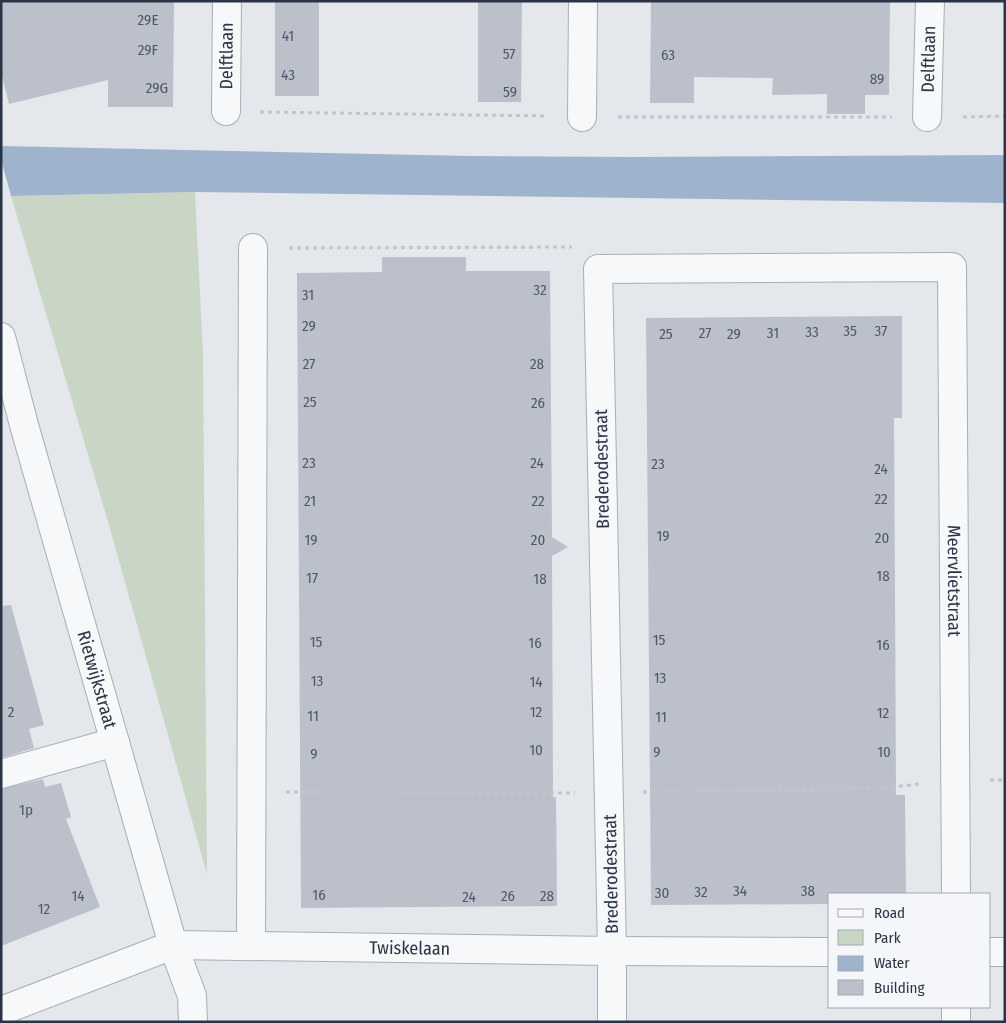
<svg xmlns="http://www.w3.org/2000/svg" width="1006" height="1023" font-family="'Fira Sans Condensed',sans-serif">
	<style>
		.green { fill: #c9d6c5 }
		.water { fill: #9fb4cc }
		.building { fill: #bbc0ca }
		.lines { fill: none; stroke-linecap: round; stroke-linejoin: round }
		.minor-casing { stroke: #a9aeb7; stroke-width: 30 }
		.path { stroke: #c2c5cb; stroke-width: 3; stroke-dasharray: 4 4; stroke-linecap: butt }
		.minor { stroke: #f7f8fa; stroke-width: 28 }
		.labels { text-anchor: middle; dominant-baseline: central; stroke-width: 4; stroke-linejoin: round; paint-order: stroke }
		.number-label { font-size: 15px; fill: #4f5766 }
		.street-label { font-size: 18px; fill: #2b3445; stroke: #f4f6f9 }
	</style>
	<rect width="100%" height="100%" fill="#e4e7ec"/>
	<path class="green" d="M 195,192 L 203,355 L 207,874 L 109,525 L 11,196 Z"/>
	<path class="water" d="M 1,146 L 469,156 L 630,157 L 1005,155 L 1005,203 L 195,192 L 11,196 L 1,159 Z"/>
	<g class="building">
		<path d="M 1,1 L 174,1 L 173,107 L 108,107 L 108,80 L 9,104 L 1,72 Z"/>
		<rect x="275" y="1" width="44" height="95"/>
		<path d="M 478,1 L 522,1 L 521,102 L 478,102 Z"/>
		<path d="M 651,1 L 890,1 L 889,95 L 865,95 L 865,114 L 827,114 L 827,94 L 772,95 L 773,78 L 694,77 L 694,103 L 650,103 Z"/>
		<path d="M 382,257 L 466,257 L 466,271 L 550,271 L 552,537 L 568,547 L 552,556 L 553,797 L 556,797 L 557,906 L 301,908 L 297,273 L 382,272 Z"/>
		<path d="M 902,316 L 902,418 L 894,418 L 895,591 L 896,795 L 905,795 L 906,894 L 830,894 L 830,904 L 651,905 L 646,318 Z"/>
		<path d="M 11,605 L 44,725 L 29,729 L 34,748 L 1,758 L 1,606 Z"/>
		<path d="M 43,779 L 45,787 L 61,783 L 71,817 L 66,819 L 100,907 L 1,946 L 1,789 Z"/>
	</g>
	<g class="lines">
		<defs>
			<g id="minor">
				<path id="s1" d="M 226,111 L 227,1"/>
				<path d="M 582,117 L 583,1"/>
				<path id="s2" d="M 927,117 L 930,1"/>
				<path id="s3" d="M 1,337 L 24,425 L 173,945 L 192,996 L 193,1022"/>
				<path d="M 1,774 L 115,742"/>
				<path d="M 251,946 L 253,248"/>
				<path d="M 990,952 L 1005,952"/>
				<path d="M 956,1007 L 956,1022"/>
				<path id="s4" d="M 1,1011 L 173,945 L 612,951 L 830,952"/>
				<path id="s5" d="M 612,1022 L 612,951 L 598,269 L 952,267 L 956,894"/>
			</g>
		</defs>
		<use href="#minor" class="minor-casing"/>
		<g class="path">
			<path d="M 260,112 L 547,116"/>
			<path d="M 618,117 L 892,117"/>
			<path d="M 963,117 L 1005,116"/>
			<path d="M 289,248 L 572,247"/>
			<path d="M 990,780 L 1005,780"/>
			<path d="M 286,792 L 575,793"/>
			<path d="M 643,792 L 884,788 L 919,784"/>
		</g>
		<use href="#minor" class="minor"/>
	</g>
	<g class="labels">
		<g class="number-label">
			<text x="148" y="20">29E</text>
			<text x="288" y="36">41</text>
			<text x="148" y="50">29F</text>
			<text x="509" y="54">57</text>
			<text x="668" y="55">63</text>
			<text x="288" y="75">43</text>
			<text x="877" y="79">89</text>
			<text x="157" y="88">29G</text>
			<text x="510" y="92">59</text>
			<text x="540" y="290">32</text>
			<text x="308" y="295">31</text>
			<text x="309" y="326">29</text>
			<text x="850" y="331">35</text>
			<text x="881" y="331">37</text>
			<text x="812" y="332">33</text>
			<text x="705" y="333">27</text>
			<text x="773" y="333">31</text>
			<text x="666" y="334">25</text>
			<text x="734" y="334">29</text>
			<text x="309" y="364">27</text>
			<text x="537" y="364">28</text>
			<text x="310" y="402">25</text>
			<text x="538" y="403">26</text>
			<text x="309" y="463">23</text>
			<text x="537" y="463">24</text>
			<text x="658" y="464">23</text>
			<text x="881" y="469">24</text>
			<text x="881" y="499">22</text>
			<text x="310" y="501">21</text>
			<text x="538" y="501">22</text>
			<text x="663" y="536">19</text>
			<text x="882" y="538">20</text>
			<text x="311" y="540">19</text>
			<text x="538" y="540">20</text>
			<text x="883" y="576">18</text>
			<text x="312" y="578">17</text>
			<text x="540" y="579">18</text>
			<text x="659" y="640">15</text>
			<text x="316" y="642">15</text>
			<text x="535" y="643">16</text>
			<text x="883" y="645">16</text>
			<text x="660" y="678">13</text>
			<text x="317" y="681">13</text>
			<text x="536" y="682">14</text>
			<text x="11" y="712">2</text>
			<text x="536" y="712">12</text>
			<text x="883" y="713">12</text>
			<text x="313" y="716">11</text>
			<text x="661" y="717">11</text>
			<text x="536" y="750">10</text>
			<text x="657" y="752">9</text>
			<text x="884" y="752">10</text>
			<text x="314" y="754">9</text>
			<text x="26" y="810">1p</text>
			<text x="740" y="891">34</text>
			<text x="808" y="891">38</text>
			<text x="701" y="892">32</text>
			<text x="662" y="893">30</text>
			<text x="319" y="895">16</text>
			<text x="78" y="896">14</text>
			<text x="508" y="896">26</text>
			<text x="547" y="896">28</text>
			<text x="469" y="897">24</text>
			<text x="44" y="909">12</text>
		</g>
		<g class="street-label">
			<text stroke="none"><textPath href="#s1" startOffset="55">Delftlaan</textPath></text>
			<text stroke="none"><textPath href="#s2" startOffset="58">Delftlaan</textPath></text>
			<text transform="translate(602 469) rotate(-91)">Brederodestraat</text>
			<text stroke="none"><textPath href="#s5" startOffset="1421">Meervlietstraat</textPath></text>
			<text stroke="none"><textPath href="#s3" startOffset="356">Rietwijkstraat</textPath></text>
			<text transform="translate(611 874) rotate(-91)">Brederodestraat</text>
			<text stroke="none"><textPath href="#s4" startOffset="421">Twiskelaan</textPath></text>
		</g>
	</g>
	<rect width="1006" height="1023" fill="none" stroke="#2b3445" stroke-width="5"/>
	<rect x="828" y="893" width="162" height="115" fill="#f4f6f9" stroke="#a4a8b1"/>
	<rect x="838" y="909" width="25" height="8" fill="#f7f8fa" stroke="#a4a8b1"/>
	<text x="874" y="918" font-size="15" fill="#2b3445">Road</text>
	<rect x="838" y="930" width="25" height="15" fill="#c9d6c5" stroke="#a4a8b1"/>
	<text x="874" y="943" font-size="15" fill="#2b3445">Park</text>
	<rect x="838" y="956" width="25" height="15" fill="#9fb4cc" stroke="#a4a8b1"/>
	<text x="874" y="968" font-size="15" fill="#2b3445">Water</text>
	<rect x="838" y="980" width="25" height="15" fill="#bbc0ca" stroke="#a4a8b1"/>
	<text x="874" y="993" font-size="15" fill="#2b3445">Building</text>
</svg>
